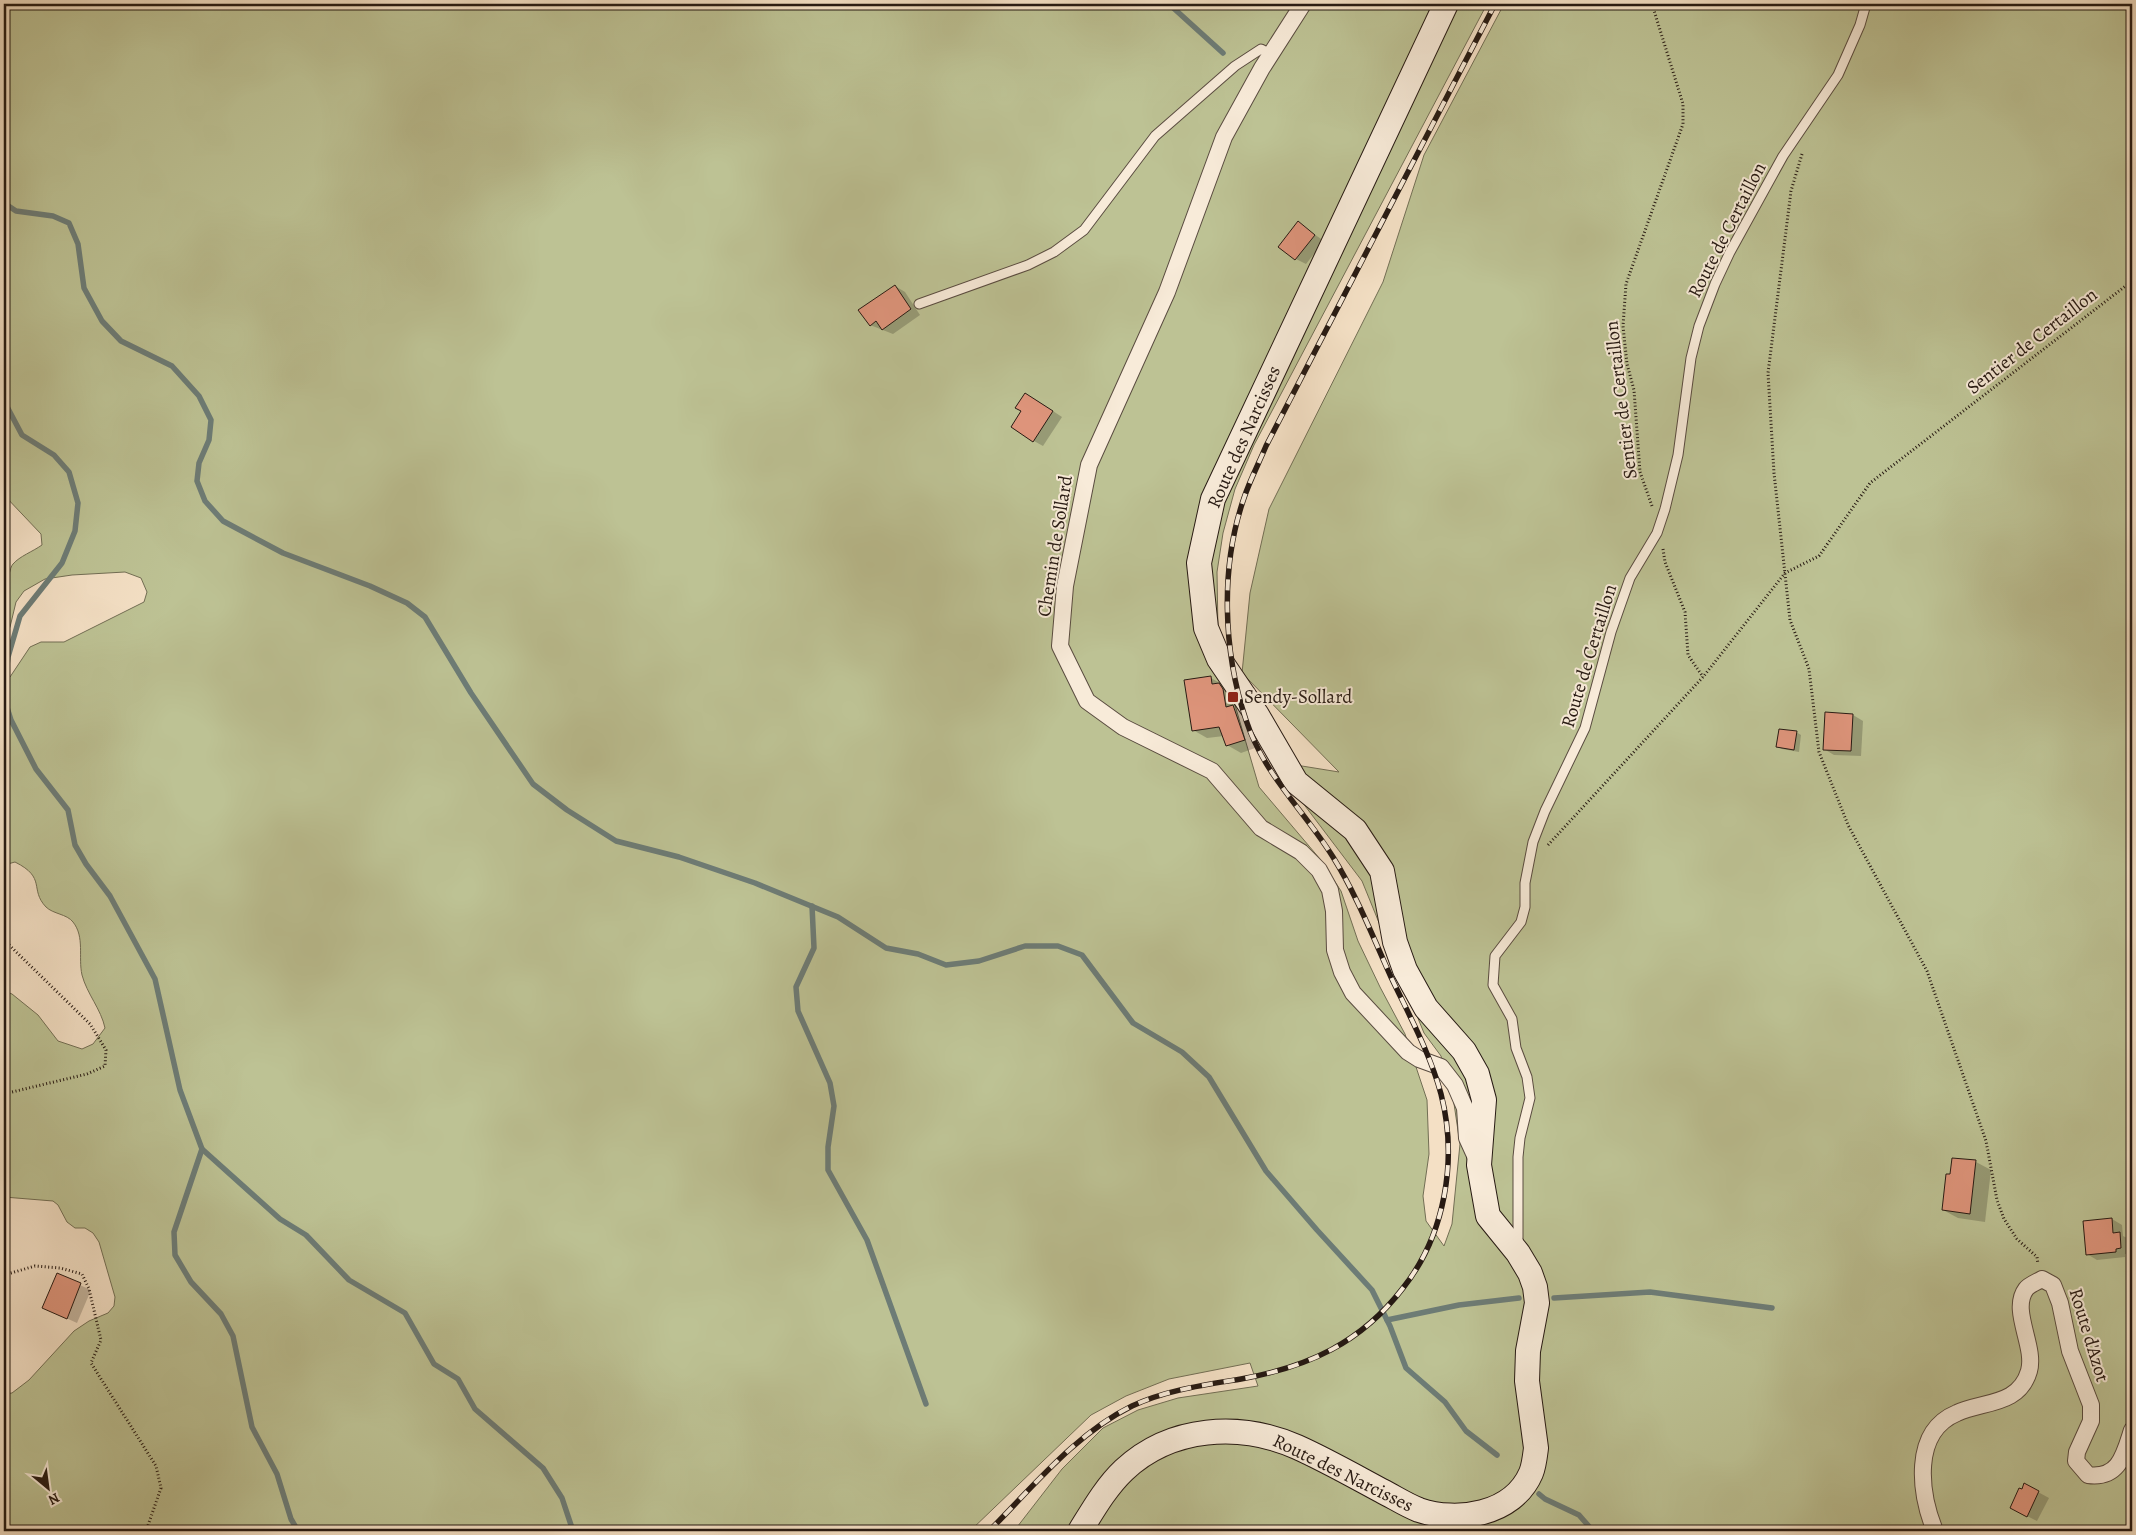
<svg xmlns="http://www.w3.org/2000/svg" width="2136" height="1535" font-family="Alegreya,serif">
	<style>
		.green { fill: #bdc294; stroke: #726e54 }
		.shadow { fill: #0003 }
		.lines { fill: none; stroke-linecap: round; stroke-linejoin: round }
		.stream { stroke: #6d7c76; stroke-width: 5.5 }
		.building { fill: #df957c; stroke: #271a13 }
		.lane-casing { stroke: #5a4c40; stroke-width: 11 }
		.street-casing { stroke: #5a4c40; stroke-width: 18 }
		.secondary-casing { stroke: #271a13; stroke-width: 26 }
		.path { stroke: #271a13; stroke-width: 3; stroke-dasharray: 1 2.5; stroke-linecap: butt }
		.lane { stroke: #f8ebd9; stroke-width: 9 }
		.street { stroke: #f8ebd9; stroke-width: 16 }
		.secondary { stroke: #f8ebd9; stroke-width: 24 }
		.rail-casing { stroke: #271a13; stroke-width: 5.5 }
		.rail { stroke: #f8ebd9; stroke-width: 4; stroke-dasharray: 11; stroke-linecap: butt }
		.poi-dot { fill: #8f2418; stroke: #f8ebd9; stroke-width: 2 }
		.labels { text-anchor: middle; dominant-baseline: central; stroke-width: 4; stroke-linejoin: round; paint-order: stroke }
		.street-label { font-size: 19px; fill: #271a13; stroke: #f8ebd9 }
		.poi-label { font-size: 19px; fill: #271a13; stroke: #f8ebd9; text-anchor: start }
	</style>
	<rect width="100%" height="100%" fill="#f4e0c5"/>
	<filter id="stains"><feTurbulence type="fractalNoise" baseFrequency=".004" numOctaves="4"/><feColorMatrix values="0 0 0 0 .2 0 0 0 0 .09 0 0 0 0 .02 0 0 0 .5 -.17"/></filter>
	<radialGradient id="worn" r=".72"><stop offset=".6" stop-color="#630" stop-opacity="0"/><stop offset="1" stop-color="#630" stop-opacity=".3"/></radialGradient>
	<path class="green" d="M 4,4 L 1487,4 L 1254,445 L 1235,489 L 1223,533 L 1217,572 L 1218,632 L 1230,688 L 1259,787 L 1320,859 L 1341,891 L 1358,941 L 1380,987 L 1405,1034 L 1427,1100 L 1429,1154 L 1423,1196 L 1426,1221 L 1444,1246 L 1452,1224 L 1460,1144 L 1453,1097 L 1441,1056 L 1424,1033 L 1362,881 L 1271,761 L 1339,772 L 1242,673 L 1250,593 L 1269,509 L 1383,282 L 1424,155 L 1504,4 L 2132,4 L 2132,1531 L 1014,1531 L 1062,1469 L 1103,1428 L 1138,1410 L 1178,1398 L 1258,1386 L 1250,1363 L 1169,1379 L 1126,1396 L 1091,1415 L 970,1531 L 4,1531 L 4,1394 L 12,1393 L 29,1380 L 74,1331 L 89,1321 L 108,1313 L 114,1306 L 115,1297 L 99,1242 L 93,1233 L 85,1228 L 75,1228 L 67,1222 L 58,1205 L 53,1201 L 4,1197 L 4,991 L 12,994 L 38,1015 L 58,1041 L 82,1049 L 93,1044 L 105,1028 C 101,1009 87,994 82,975 C 78,957 85,937 73,922 C 67,914 53,914 46,907 C 29,889 47,878 15,862 L 4,865 L 6,831 L 4,824 L 4,681 L 10,677 L 30,647 L 41,642 L 64,642 L 144,602 L 147,592 L 141,578 L 125,572 L 72,575 L 45,579 L 24,591 L 16,602 L 10,627 L 4,640 C 4,627 6,571 13,564 C 20,556 32,552 42,545 L 41,534 L 4,495 Z"/>
	<g class="shadow">
		<path d="M 1298,223 L 1324,241 L 1306,264 L 1296,259 Z"/>
		<path d="M 895,286 L 905,292 L 920,315 L 893,334 L 870,325 Z"/>
		<path d="M 1036,400 L 1062,417 L 1043,446 L 1034,441 Z"/>
		<path d="M 1211,678 L 1225,686 L 1237,698 L 1238,709 L 1247,714 L 1258,747 L 1241,753 L 1227,745 L 1224,736 L 1207,738 L 1193,730 Z"/>
		<path d="M 1853,715 L 1863,721 L 1861,756 L 1834,755 L 1824,749 Z"/>
		<path d="M 1796,732 L 1801,735 L 1799,752 L 1782,749 L 1778,747 Z"/>
		<path d="M 1976,1162 L 1991,1170 L 1985,1222 L 1958,1218 L 1943,1210 Z"/>
		<path d="M 2112,1219 L 2122,1225 L 2123,1236 L 2129,1239 L 2131,1254 L 2125,1254 L 2125,1257 L 2097,1260 L 2087,1254 Z"/>
		<path d="M 57,1275 L 91,1290 L 77,1323 L 44,1308 Z"/>
		<path d="M 2025,1485 L 2049,1498 L 2037,1521 L 2021,1513 L 2022,1491 Z"/>
	</g>
	<g class="lines">
		<g class="stream">
			<path d="M 1169,4 L 1223,53"/>
			<path d="M 4,203 L 16,211 L 53,216 L 69,223 L 78,244 L 84,288 L 102,321 L 121,341 L 172,366 L 199,396 L 211,420 L 209,440 L 199,463 L 197,481 L 205,501 L 223,521 L 283,553 L 370,586 L 407,603 L 425,617 L 471,693 L 533,784 L 567,810 L 616,841 L 679,857 L 755,883 L 838,917 L 886,948 L 918,954 L 946,965 L 979,961 L 1025,946 L 1058,946 L 1082,955 L 1133,1023 L 1182,1052 L 1209,1077 L 1266,1171 L 1317,1230 L 1372,1290 L 1390,1326 L 1406,1368 L 1445,1402 L 1466,1431 L 1497,1455"/>
			<path d="M 4,401 L 22,435 L 54,455 L 69,472 L 78,503 L 75,531 L 62,563 L 20,616 L 8,657 L 4,690"/>
			<path d="M 4,698 L 11,720 L 36,769 L 68,810 L 75,845 L 86,864 L 110,896 L 155,979 L 180,1090 L 202,1149 L 280,1219 L 306,1235 L 349,1280 L 405,1313 L 434,1364 L 458,1379 L 475,1409 L 543,1468 L 562,1498 L 573,1531"/>
			<path d="M 812,906 L 814,948 L 796,987 L 798,1011 L 830,1083 L 834,1106 L 828,1147 L 828,1170 L 867,1240 L 926,1404"/>
			<path d="M 202,1149 L 174,1232 L 175,1255 L 191,1282 L 221,1314 L 233,1336 L 252,1427 L 277,1474 L 291,1519 L 298,1531"/>
			<path d="M 1554,1298 L 1650,1292 L 1772,1308"/>
			<path d="M 1387,1320 L 1459,1305 L 1519,1298"/>
			<path d="M 1539,1494 L 1545,1499 L 1579,1515 L 1593,1531"/>
		</g>
	</g>
	<g class="building">
		<path d="M 1298,221 L 1315,235 L 1295,260 L 1278,247 Z"/>
		<path d="M 895,285 L 911,309 L 882,330 L 876,321 L 870,326 L 858,310 Z"/>
		<path d="M 1025,393 L 1053,411 L 1033,442 L 1011,427 L 1021,411 L 1015,408 Z"/>
		<path d="M 1211,676 L 1212,684 L 1219,683 L 1223,689 L 1226,707 L 1233,705 L 1245,740 L 1226,746 L 1219,727 L 1192,731 L 1184,680 Z"/>
		<path d="M 1825,712 L 1853,714 L 1851,751 L 1823,750 Z"/>
		<path d="M 1779,729 L 1797,731 L 1794,750 L 1776,747 Z"/>
		<path d="M 1952,1158 L 1976,1160 L 1970,1214 L 1942,1210 L 1946,1174 L 1950,1174 Z"/>
		<path d="M 2112,1218 L 2113,1233 L 2120,1232 L 2121,1248 L 2116,1249 L 2116,1252 L 2086,1255 L 2083,1221 Z"/>
		<path d="M 57,1273 L 81,1283 L 67,1319 L 42,1308 Z"/>
		<path d="M 2024,1483 L 2039,1491 L 2027,1517 L 2010,1508 L 2019,1488 L 2022,1489 Z"/>
	</g>
	<g class="lines">
		<defs>
			<g id="lane">
				<path d="M 919,304 L 1028,265 L 1054,252 L 1084,230 L 1155,136 L 1235,66 L 1261,49 L 1271,54"/>
				<path d="M 1518,1244 L 1518,1157 L 1520,1138 L 1530,1098 L 1527,1077 L 1516,1048 L 1512,1019 L 1493,985 L 1495,956 L 1521,922 L 1525,907 L 1525,883 L 1533,842 L 1545,811 L 1585,728 L 1611,632 L 1630,578 L 1657,533 L 1665,509 L 1678,455 L 1691,358 L 1699,326 L 1715,284 L 1730,252 L 1783,156 L 1838,75 L 1860,25 L 1866,4"/>
			</g>
			<g id="street">
				<path d="M 1303,4 L 1262,68 L 1224,137 L 1167,292 L 1089,465 L 1065,586 L 1060,646 L 1087,701 L 1123,727 L 1212,771 L 1261,828 L 1301,852 L 1319,870 L 1330,890 L 1334,911 L 1335,950 L 1342,972 L 1353,993 L 1408,1052 L 1419,1059 L 1441,1067 L 1455,1085 L 1465,1108 L 1467,1138 L 1477,1160"/>
				<path d="M 1935,1531 C 1920,1494 1911,1432 1957,1413 C 1983,1401 2019,1406 2029,1371 C 2036,1346 2010,1310 2026,1289 C 2029,1285 2037,1282 2042,1279 L 2053,1285 L 2060,1303 L 2070,1351 L 2091,1405 L 2091,1421 L 2077,1452 L 2076,1461 L 2088,1475 C 2119,1479 2124,1455 2132,1430"/>
			</g>
			<path id="secondary" d="M 1080,1531 C 1093,1510 1106,1487 1124,1470 C 1171,1426 1240,1422 1297,1447 C 1326,1460 1354,1476 1382,1491 C 1394,1497 1406,1505 1419,1510 C 1457,1523 1513,1515 1531,1473 C 1534,1466 1535,1456 1536,1448 L 1527,1381 L 1528,1351 L 1537,1303 L 1535,1287 L 1530,1273 L 1518,1253 L 1488,1216 L 1479,1165 L 1484,1100 L 1477,1074 L 1464,1051 L 1426,1008 L 1405,970 L 1395,942 L 1382,871 L 1355,830 L 1296,782 L 1257,715 L 1219,659 L 1206,628 L 1199,563 L 1213,499 L 1446,4"/>
		</defs>
		<use href="#lane" class="lane-casing"/>
		<use href="#street" class="street-casing"/>
		<use href="#secondary" class="secondary-casing"/>
		<g class="path">
			<path d="M 1802,154 L 1791,191 L 1768,373 L 1774,473 L 1790,620 L 1809,669 L 1819,752 L 1848,825 L 1927,971 L 1986,1141 L 1997,1200 L 2004,1219 L 2017,1239 L 2037,1257 L 2038,1264"/>
			<path d="M 1652,506 L 1640,472 L 1634,390 L 1627,364 L 1623,326 L 1626,284 L 1683,124 L 1683,104 L 1652,4"/>
			<path d="M 1663,549 L 1665,562 L 1685,612 L 1688,655 L 1703,677"/>
			<path d="M 1548,845 L 1703,677 L 1785,573 L 1819,556 L 1870,483 L 2132,281"/>
			<path d="M 4,940 L 90,1024 L 106,1050 L 105,1066 L 87,1074 L 12,1092 L 4,1092"/>
			<path d="M 4,1275 L 35,1266 L 60,1268 L 82,1274 L 89,1289 L 101,1340 L 91,1363 L 156,1466 L 161,1488 L 146,1531"/>
		</g>
		<use href="#lane" class="lane"/>
		<use href="#street" class="street"/>
		<use href="#secondary" class="secondary"/>
		<defs>
			<path id="rail" d="M 989,1531 C 1033,1487 1075,1434 1132,1406 C 1166,1390 1204,1385 1241,1379 C 1308,1367 1361,1343 1403,1288 C 1445,1235 1458,1160 1441,1094 C 1430,1053 1409,1015 1391,977 C 1373,937 1356,894 1333,857 C 1303,809 1264,775 1246,720 C 1223,651 1220,567 1244,498 C 1250,480 1259,463 1266,446 L 1495,4"/>
		</defs>
		<use href="#rail" class="rail-casing"/>
		<use href="#rail" class="rail"/>
	</g>
	<rect class="poi-dot" x="1227" y="691" width="12" height="12" rx="2.5"/>
	<g class="labels">
		<g class="street-label">
			<text transform="translate(1727 230) rotate(-63)">Route de Certaillon</text>
			<text transform="translate(2032 341) rotate(-38)">Sentier de Certaillon</text>
			<text transform="translate(1621 400) rotate(-97)">Sentier de Certaillon</text>
			<text transform="translate(1244 437) rotate(-66)">Route des Narcisses</text>
			<text transform="translate(1055 546) rotate(-81)">Chemin de Sollard</text>
			<text transform="translate(1589 656) rotate(-73)">Route de Certaillon</text>
			<text transform="translate(2089 1335) rotate(73)">Route d'Azot</text>
			<text transform="translate(1343 1473) rotate(26)">Route des Narcisses</text>
		</g>
		<g class="poi-label">
			<text x="1244" y="697">Sendy-Sollard</text>
		</g>
	</g>
	<rect width="2136" height="1535" fill="none" stroke="#f4e0c5" stroke-width="20"/>
	<rect x="5" y="5" width="2126" height="1525" fill="none" stroke="#271a13" stroke-width="2.5"/>
	<rect x="10" y="10" width="2116" height="1515" fill="none" stroke="#271a13"/>
	<g transform="translate(48 1488) rotate(151)" stroke="#f8ebd9" stroke-width="4" paint-order="stroke">
	<path d="M0-4L9 19L0 12L-9 19Z" fill="#271a13"/>
	<text y="-8" font-size="14" font-weight="bold" text-anchor="middle" fill="#271a13">N</text>
	</g>
	<rect width="100%" height="100%" filter="url(#stains)"/>
	<rect width="100%" height="100%" fill="url(#worn)"/>
</svg>
